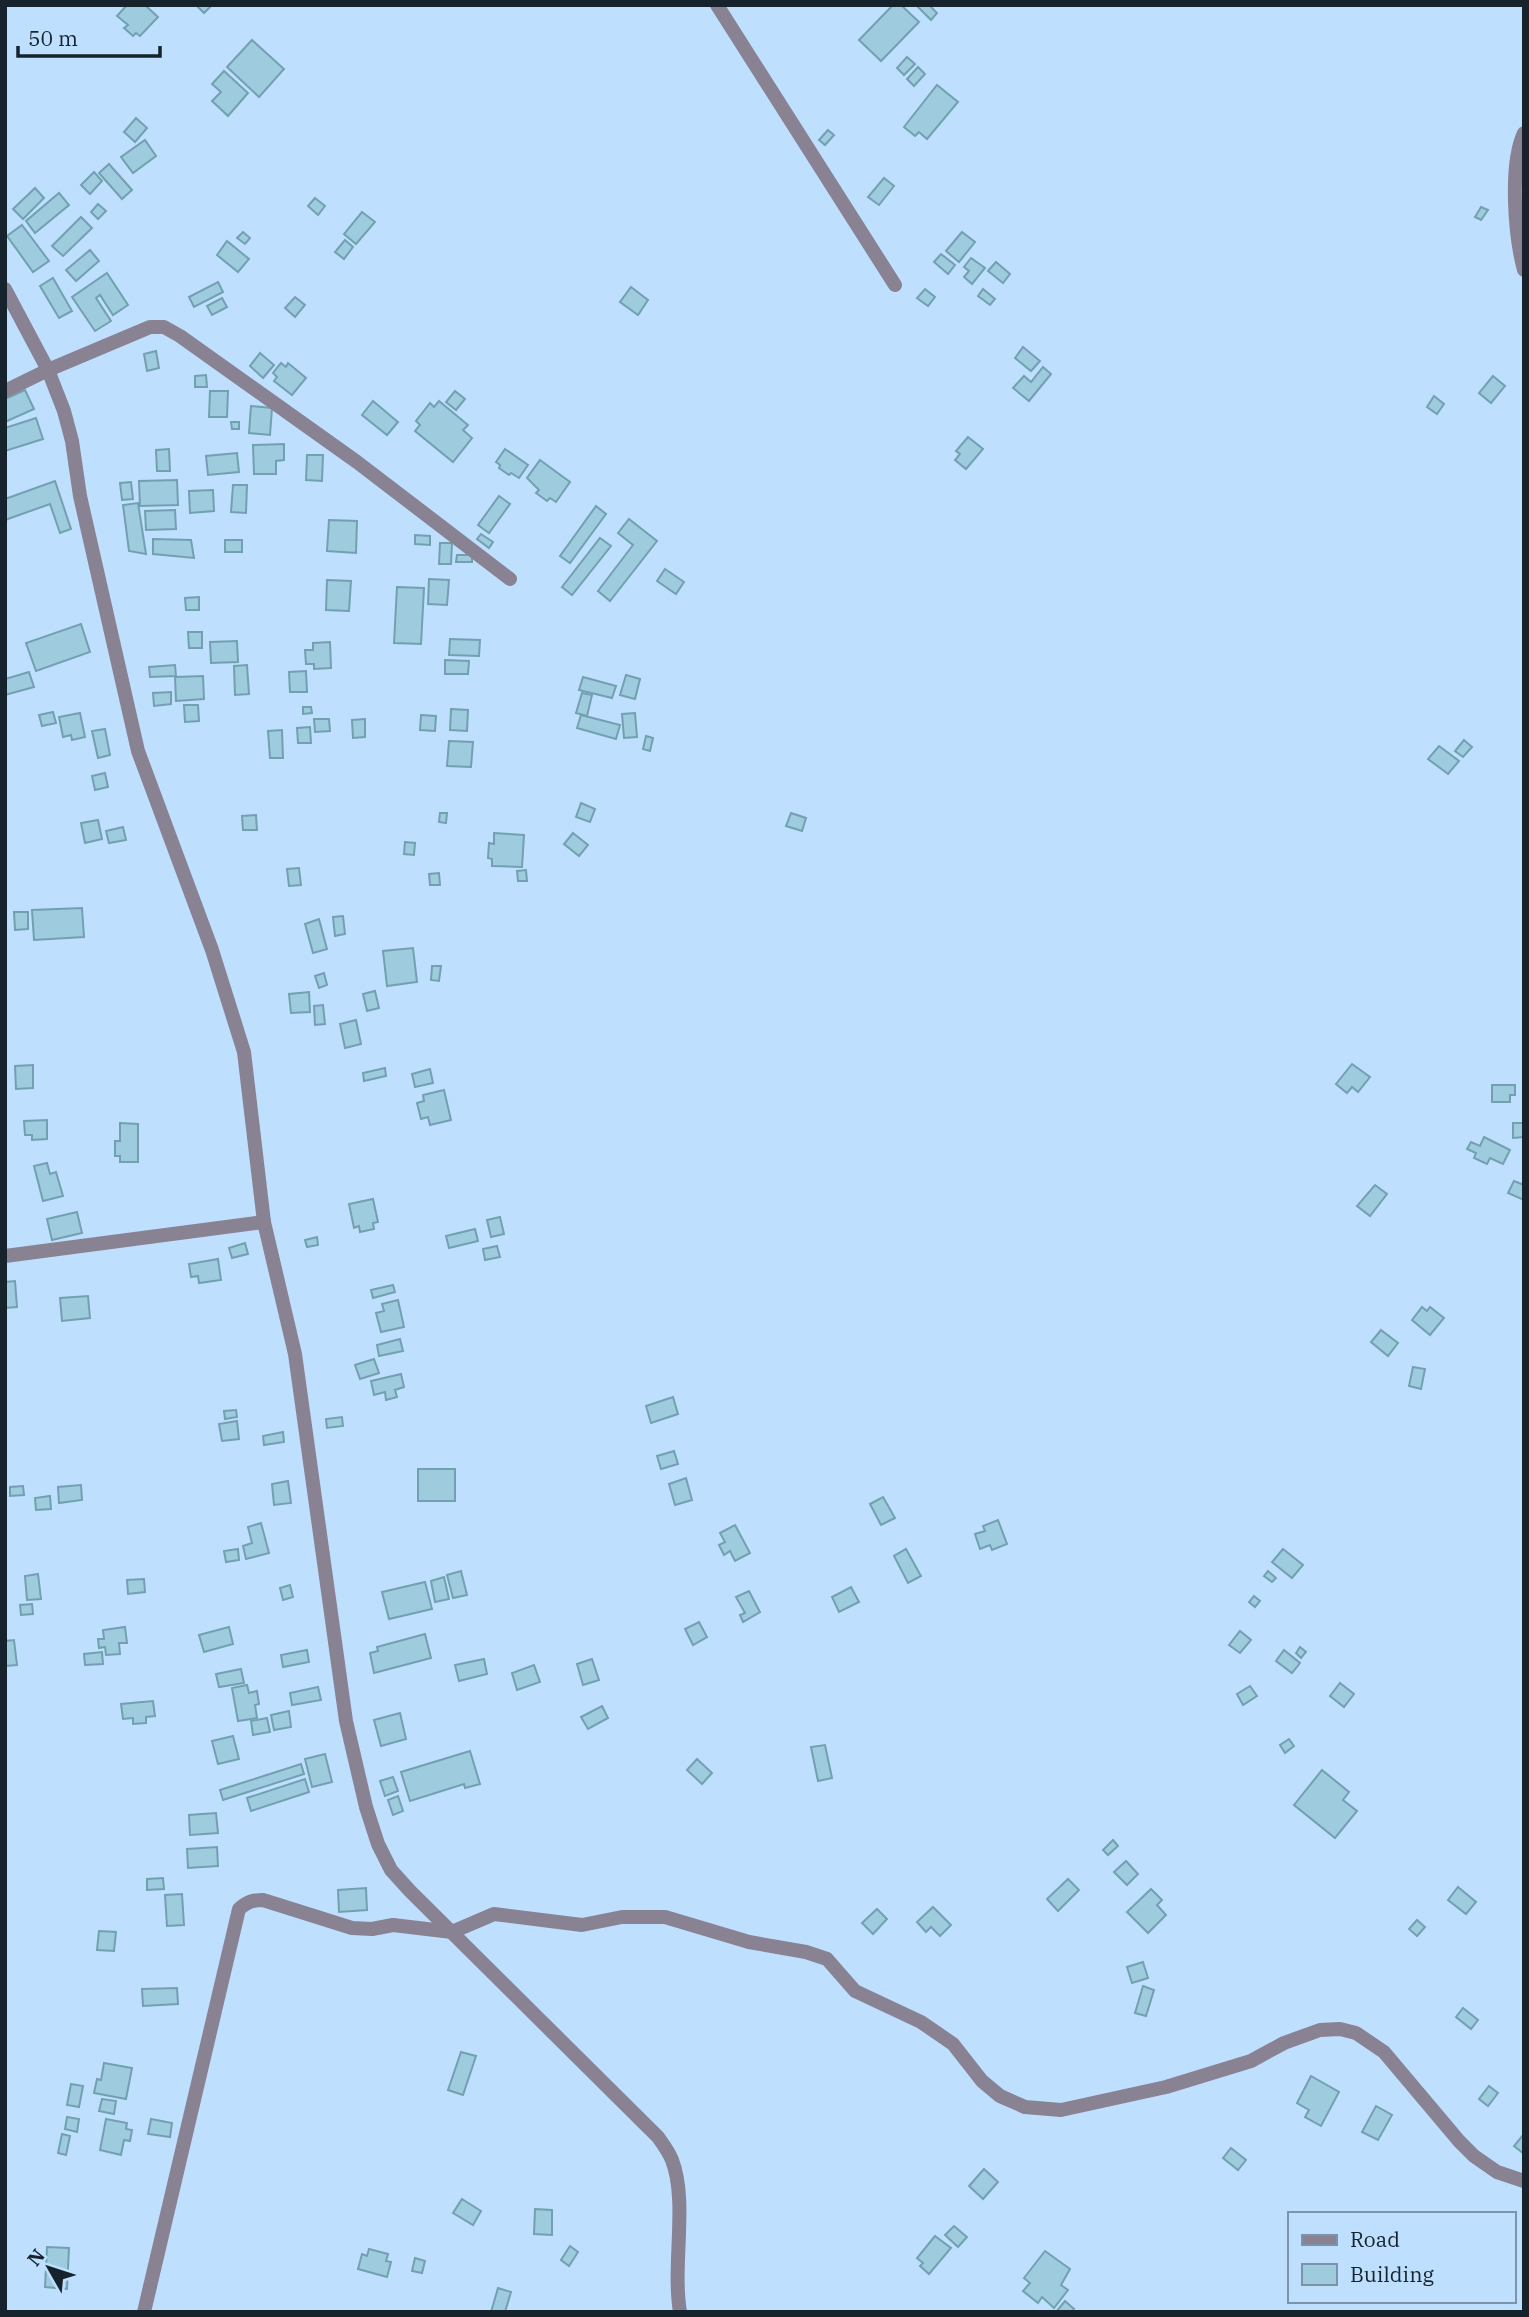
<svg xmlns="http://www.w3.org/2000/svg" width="1529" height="2317" font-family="'IBM Plex Serif',serif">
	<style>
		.building { fill: #9eccde; stroke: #73a0b1; stroke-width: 2 }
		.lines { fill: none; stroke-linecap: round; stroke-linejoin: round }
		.minor { stroke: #898292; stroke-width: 14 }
	</style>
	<rect width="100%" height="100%" fill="#bee0fe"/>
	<g class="building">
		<path d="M 127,5 L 145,5 L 158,17 L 140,36 L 136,33 L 133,36 L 124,28 L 128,25 L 117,16 Z"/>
		<path d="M 196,5 L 212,5 L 204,13 Z"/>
		<path d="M 893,5 L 901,5 L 919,22 L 881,61 L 859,40 Z"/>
		<path d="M 916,5 L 929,5 L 937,13 L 931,20 Z"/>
		<path d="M 252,40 L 284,69 L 259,97 L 227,67 Z"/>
		<path d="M 907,57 L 915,64 L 904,75 L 897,68 Z"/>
		<path d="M 918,67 L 925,74 L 914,86 L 907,79 Z"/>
		<path d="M 224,71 L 248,93 L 228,116 L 212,101 L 221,92 L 212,84 Z"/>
		<path d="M 937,85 L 958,102 L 927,139 L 919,132 L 915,136 L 904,127 Z"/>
		<path d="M 136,118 L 147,128 L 135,142 L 124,132 Z"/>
		<path d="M 828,130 L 834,135 L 825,145 L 819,140 Z"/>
		<path d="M 145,140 L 156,156 L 133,173 L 121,157 Z"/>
		<path d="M 109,164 L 132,190 L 122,199 L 99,173 Z"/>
		<path d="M 94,172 L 102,181 L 90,194 L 81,185 Z"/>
		<path d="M 884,178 L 894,186 L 879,205 L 868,197 Z"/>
		<path d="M 35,188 L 44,198 L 23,219 L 13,209 Z"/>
		<path d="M 59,193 L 69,205 L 35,233 L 26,221 Z"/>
		<path d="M 315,198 L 325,206 L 318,215 L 308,206 Z"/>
		<path d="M 98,204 L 106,211 L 98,219 L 91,212 Z"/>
		<path d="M 1481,207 L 1488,210 L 1481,220 L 1475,217 Z"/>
		<path d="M 362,212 L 375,222 L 356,244 L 344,234 Z"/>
		<path d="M 81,217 L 92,228 L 63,256 L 52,246 Z"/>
		<path d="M 22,225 L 49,261 L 33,272 L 7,236 Z"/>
		<path d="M 243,232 L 250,238 L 245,244 L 237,238 Z"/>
		<path d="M 962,232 L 975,242 L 959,262 L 946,251 Z"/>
		<path d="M 345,240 L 353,247 L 344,259 L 335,252 Z"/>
		<path d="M 227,241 L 249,259 L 238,272 L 217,255 Z"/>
		<path d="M 90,250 L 99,261 L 76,281 L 66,270 Z"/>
		<path d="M 941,254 L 955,265 L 948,274 L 934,262 Z"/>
		<path d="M 971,258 L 985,268 L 972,284 L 964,277 L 969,271 L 964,267 Z"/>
		<path d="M 996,262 L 1010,274 L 1003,283 L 988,271 Z"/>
		<path d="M 107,273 L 128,305 L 113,315 L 100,295 L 96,298 L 111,321 L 95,331 L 72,297 Z"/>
		<path d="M 53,278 L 72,311 L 59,318 L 40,286 Z"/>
		<path d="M 218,282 L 223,292 L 194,307 L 189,297 Z"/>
		<path d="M 631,287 L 648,300 L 638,315 L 620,302 Z"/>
		<path d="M 925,289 L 935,297 L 928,306 L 917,298 Z"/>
		<path d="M 983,289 L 995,299 L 990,305 L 978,296 Z"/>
		<path d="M 295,297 L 305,305 L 295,317 L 285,308 Z"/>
		<path d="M 222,298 L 227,307 L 212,315 L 207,306 Z"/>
		<path d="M 1023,347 L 1040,361 L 1031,371 L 1015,358 Z"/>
		<path d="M 156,351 L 159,368 L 147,371 L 144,354 Z"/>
		<path d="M 260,353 L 274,365 L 263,378 L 250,366 Z"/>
		<path d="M 281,363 L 286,367 L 288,363 L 306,378 L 292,395 L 274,381 L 277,377 L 273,373 Z"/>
		<path d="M 1043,367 L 1051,374 L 1029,401 L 1013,388 L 1024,376 L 1031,382 Z"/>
		<path d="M 206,375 L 207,387 L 195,387 L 195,376 Z"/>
		<path d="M 1493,376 L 1505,386 L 1491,403 L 1479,393 Z"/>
		<path d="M 25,390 L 34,409 L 5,422 L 5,399 Z"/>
		<path d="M 210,391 L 228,391 L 227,417 L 209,417 Z"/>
		<path d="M 455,391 L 465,399 L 456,410 L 446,402 Z"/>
		<path d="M 1434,396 L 1444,404 L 1437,414 L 1427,407 Z"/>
		<path d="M 373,401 L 398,422 L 387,435 L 362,415 Z"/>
		<path d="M 439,401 L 468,425 L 463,430 L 472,438 L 453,462 L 415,431 L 420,425 L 416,421 L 430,403 L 434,407 Z"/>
		<path d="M 251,406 L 272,408 L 270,435 L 249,433 Z"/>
		<path d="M 36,418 L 43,439 L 5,451 L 5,428 Z"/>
		<path d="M 231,422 L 239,422 L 239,429 L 232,429 Z"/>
		<path d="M 968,437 L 983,449 L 966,469 L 955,460 L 960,454 L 956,451 Z"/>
		<path d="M 284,444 L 284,460 L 276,461 L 276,474 L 254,474 L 253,445 Z"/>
		<path d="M 169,449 L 170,471 L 157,471 L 156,450 Z"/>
		<path d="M 505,449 L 528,465 L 519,478 L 511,473 L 509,475 L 499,468 L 500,465 L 496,462 Z"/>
		<path d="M 237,453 L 239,472 L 208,475 L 206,456 Z"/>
		<path d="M 307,455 L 323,455 L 322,481 L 306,480 Z"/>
		<path d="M 540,460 L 570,482 L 556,502 L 550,498 L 547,501 L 536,493 L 539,490 L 527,478 Z"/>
		<path d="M 177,480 L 178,505 L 140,506 L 139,481 Z"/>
		<path d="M 55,481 L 71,529 L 60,533 L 50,504 L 5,520 L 5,499 Z"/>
		<path d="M 131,482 L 133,499 L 122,500 L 120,483 Z"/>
		<path d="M 233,485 L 247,485 L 246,513 L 231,512 Z"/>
		<path d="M 213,490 L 214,511 L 190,513 L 189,491 Z"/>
		<path d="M 499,496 L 510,504 L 489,533 L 478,525 Z"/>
		<path d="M 138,503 L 146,554 L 129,551 L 123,505 Z"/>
		<path d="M 596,506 L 606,514 L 570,563 L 560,556 Z"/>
		<path d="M 175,510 L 176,529 L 146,530 L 145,511 Z"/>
		<path d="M 629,519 L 657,541 L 610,601 L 598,591 L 633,545 L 618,533 Z"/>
		<path d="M 329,520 L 357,521 L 356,553 L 327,551 Z"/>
		<path d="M 481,534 L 493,542 L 489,548 L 477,539 Z"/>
		<path d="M 415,535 L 430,536 L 430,545 L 415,544 Z"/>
		<path d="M 600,538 L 611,546 L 572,595 L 562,587 Z"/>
		<path d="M 153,539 L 191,540 L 194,558 L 153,554 Z"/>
		<rect x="225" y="540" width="17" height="12"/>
		<path d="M 440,543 L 452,543 L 451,564 L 439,564 Z"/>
		<path d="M 457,555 L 472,555 L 472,562 L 456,562 Z"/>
		<path d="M 665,569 L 684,582 L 676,594 L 657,581 Z"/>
		<path d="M 429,579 L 449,580 L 447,605 L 428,604 Z"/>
		<path d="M 327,580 L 351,581 L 349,611 L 326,610 Z"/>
		<path d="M 397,587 L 424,588 L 421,644 L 394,643 Z"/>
		<path d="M 199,597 L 199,610 L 186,610 L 185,598 Z"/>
		<path d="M 81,624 L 90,652 L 36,671 L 26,643 Z"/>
		<path d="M 188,632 L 202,632 L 202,648 L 189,648 Z"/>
		<path d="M 450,639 L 480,640 L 479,656 L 449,655 Z"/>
		<path d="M 237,641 L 238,662 L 211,663 L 210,642 Z"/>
		<path d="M 330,642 L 331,668 L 314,669 L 314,664 L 306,664 L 305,650 L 313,650 L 313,643 Z"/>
		<path d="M 445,660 L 469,661 L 468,674 L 445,674 Z"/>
		<path d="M 175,665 L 176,676 L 150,677 L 149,667 Z"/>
		<path d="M 247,665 L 249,694 L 235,695 L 234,666 Z"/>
		<path d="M 306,671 L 307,692 L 290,692 L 289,672 Z"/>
		<path d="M 29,672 L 34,687 L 5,695 L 5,679 Z"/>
		<path d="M 626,675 L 640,679 L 635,699 L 620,695 Z"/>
		<path d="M 203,676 L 204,699 L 176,701 L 175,677 Z"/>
		<path d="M 583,677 L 616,686 L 612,698 L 579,690 Z"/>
		<path d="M 171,692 L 171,704 L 154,706 L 153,693 Z"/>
		<path d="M 582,693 L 592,695 L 587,716 L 576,713 Z"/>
		<path d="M 184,705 L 198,705 L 199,721 L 185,722 Z"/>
		<path d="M 303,707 L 311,707 L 312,713 L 303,714 Z"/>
		<path d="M 451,709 L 468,710 L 467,731 L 450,730 Z"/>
		<path d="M 53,712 L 56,723 L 42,726 L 39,715 Z"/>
		<path d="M 80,713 L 85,737 L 72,740 L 71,735 L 63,737 L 59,717 Z"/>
		<path d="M 635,713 L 637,737 L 624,738 L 622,714 Z"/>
		<path d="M 421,715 L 436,716 L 435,731 L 420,730 Z"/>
		<path d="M 581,715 L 620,725 L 616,739 L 577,728 Z"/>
		<path d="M 314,719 L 329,719 L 330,731 L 315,732 Z"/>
		<path d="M 365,719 L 365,737 L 353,738 L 352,720 Z"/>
		<path d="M 310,727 L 311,743 L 298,743 L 297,728 Z"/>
		<path d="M 105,729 L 110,755 L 98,758 L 92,731 Z"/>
		<path d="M 282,730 L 283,758 L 270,758 L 268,731 Z"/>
		<path d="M 646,736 L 653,738 L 650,751 L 643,749 Z"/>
		<path d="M 1464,740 L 1472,747 L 1463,757 L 1455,751 Z"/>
		<path d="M 449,741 L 473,742 L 471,767 L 447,766 Z"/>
		<path d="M 1439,746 L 1459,761 L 1448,774 L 1428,759 Z"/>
		<path d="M 105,773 L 108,787 L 95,790 L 92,776 Z"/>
		<path d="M 581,803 L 595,809 L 590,822 L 576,817 Z"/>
		<path d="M 440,813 L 447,813 L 446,823 L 439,822 Z"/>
		<path d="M 791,813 L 806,818 L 802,831 L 786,826 Z"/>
		<path d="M 256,815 L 257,830 L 243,830 L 242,816 Z"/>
		<path d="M 98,820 L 102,839 L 85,843 L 81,823 Z"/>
		<path d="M 123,827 L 126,840 L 109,843 L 106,831 Z"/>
		<path d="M 494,833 L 524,835 L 522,867 L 492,866 L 492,859 L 488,858 L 489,843 L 494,844 Z"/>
		<path d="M 573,833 L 588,845 L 579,856 L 564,844 Z"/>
		<path d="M 405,842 L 415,843 L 414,855 L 404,854 Z"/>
		<path d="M 299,868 L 301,885 L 289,886 L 287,869 Z"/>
		<path d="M 526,870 L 527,881 L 518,881 L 517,871 Z"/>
		<path d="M 439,873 L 440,885 L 430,885 L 429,874 Z"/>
		<path d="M 82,908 L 84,937 L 34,940 L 32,910 Z"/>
		<path d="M 14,912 L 28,912 L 28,929 L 15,930 Z"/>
		<path d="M 343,916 L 345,934 L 335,936 L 333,917 Z"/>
		<path d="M 319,919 L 327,949 L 313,953 L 305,924 Z"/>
		<path d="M 413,948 L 417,982 L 387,986 L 383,951 Z"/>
		<path d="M 432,966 L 441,966 L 439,981 L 431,980 Z"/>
		<path d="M 324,973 L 327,985 L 319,988 L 315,976 Z"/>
		<path d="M 375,991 L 379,1008 L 367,1011 L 363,994 Z"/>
		<path d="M 309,992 L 310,1012 L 291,1013 L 289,994 Z"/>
		<path d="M 323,1005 L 325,1024 L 315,1025 L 314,1006 Z"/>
		<path d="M 356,1020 L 361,1044 L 345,1048 L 340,1024 Z"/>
		<path d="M 1352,1064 L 1370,1077 L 1358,1092 L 1352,1087 L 1347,1093 L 1336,1084 Z"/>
		<path d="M 33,1065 L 33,1088 L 16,1089 L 15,1066 Z"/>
		<path d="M 385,1068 L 386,1076 L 364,1081 L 363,1073 Z"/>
		<path d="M 430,1069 L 433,1083 L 415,1087 L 412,1074 Z"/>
		<path d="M 1492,1085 L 1515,1085 L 1515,1095 L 1510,1095 L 1510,1102 L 1492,1102 Z"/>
		<path d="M 444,1090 L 451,1120 L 430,1125 L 428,1117 L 421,1119 L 417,1103 L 424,1101 L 423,1095 Z"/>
		<path d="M 47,1120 L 47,1139 L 32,1140 L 32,1135 L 25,1135 L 24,1121 Z"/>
		<path d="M 120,1123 L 138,1124 L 138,1162 L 120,1162 L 120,1156 L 115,1156 L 115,1141 L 120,1141 Z"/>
		<path d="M 1513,1123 L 1524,1123 L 1524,1137 L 1513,1138 Z"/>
		<path d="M 1484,1137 L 1510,1150 L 1503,1164 L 1490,1158 L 1487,1164 L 1474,1158 L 1476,1153 L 1467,1149 L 1471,1142 L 1480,1146 Z"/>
		<path d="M 47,1163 L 50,1174 L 56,1172 L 63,1196 L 43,1201 L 34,1166 Z"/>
		<path d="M 1514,1181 L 1524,1185 L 1524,1200 L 1508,1193 Z"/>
		<path d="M 1375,1185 L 1387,1194 L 1370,1216 L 1357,1206 Z"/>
		<path d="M 373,1199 L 378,1222 L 373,1223 L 374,1229 L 360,1232 L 359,1226 L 354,1228 L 349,1204 Z"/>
		<path d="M 77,1212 L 82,1233 L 52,1240 L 47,1219 Z"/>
		<path d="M 500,1217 L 504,1234 L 491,1237 L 487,1220 Z"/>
		<path d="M 475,1229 L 478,1241 L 449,1248 L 446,1236 Z"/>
		<path d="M 317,1237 L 318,1245 L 307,1247 L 305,1240 Z"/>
		<path d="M 245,1243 L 248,1254 L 232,1258 L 229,1248 Z"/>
		<path d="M 497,1246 L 500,1257 L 485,1260 L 483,1249 Z"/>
		<path d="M 218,1259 L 221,1280 L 199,1283 L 198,1276 L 191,1277 L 189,1264 Z"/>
		<path d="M 15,1281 L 17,1307 L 5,1308 L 5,1282 Z"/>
		<path d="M 393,1285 L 395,1292 L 373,1298 L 371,1290 Z"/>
		<path d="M 88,1296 L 90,1318 L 62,1321 L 60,1298 Z"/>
		<path d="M 398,1300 L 404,1327 L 381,1332 L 376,1313 L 384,1311 L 382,1304 Z"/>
		<path d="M 1422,1307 L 1427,1311 L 1430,1307 L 1444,1318 L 1430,1335 L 1412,1320 Z"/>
		<path d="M 1381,1330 L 1398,1343 L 1388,1356 L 1371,1342 Z"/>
		<path d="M 400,1339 L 403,1351 L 379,1356 L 377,1345 Z"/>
		<path d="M 374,1359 L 379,1373 L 360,1379 L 355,1365 Z"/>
		<path d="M 1413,1367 L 1425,1369 L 1421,1389 L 1409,1386 Z"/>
		<path d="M 401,1374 L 404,1387 L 395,1390 L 397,1397 L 386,1400 L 385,1392 L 374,1395 L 371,1381 Z"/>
		<path d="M 673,1397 L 678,1414 L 651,1423 L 646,1406 Z"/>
		<path d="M 236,1410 L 237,1417 L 225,1419 L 224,1411 Z"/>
		<path d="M 342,1417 L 343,1426 L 327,1428 L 326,1419 Z"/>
		<path d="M 237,1421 L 239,1439 L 222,1441 L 219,1424 Z"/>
		<path d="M 283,1432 L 284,1442 L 264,1445 L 263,1436 Z"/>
		<path d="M 674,1451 L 678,1464 L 661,1469 L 657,1456 Z"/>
		<rect x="418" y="1469" width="37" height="32"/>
		<path d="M 686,1478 L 692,1500 L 675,1505 L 669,1484 Z"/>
		<path d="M 288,1481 L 291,1503 L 274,1505 L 272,1484 Z"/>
		<path d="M 81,1485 L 82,1500 L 59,1503 L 58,1487 Z"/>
		<path d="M 23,1486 L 24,1495 L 10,1496 L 10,1487 Z"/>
		<path d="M 50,1496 L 51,1509 L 36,1510 L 35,1498 Z"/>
		<path d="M 883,1497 L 895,1518 L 881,1525 L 870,1504 Z"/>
		<path d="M 998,1520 L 1007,1544 L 992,1550 L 990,1545 L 980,1549 L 975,1534 L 985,1531 L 983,1526 Z"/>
		<path d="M 261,1523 L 269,1553 L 246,1559 L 243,1546 L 252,1543 L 248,1527 Z"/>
		<path d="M 735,1525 L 750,1553 L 735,1561 L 730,1551 L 724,1555 L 719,1545 L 725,1542 L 720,1533 Z"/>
		<path d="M 238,1549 L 239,1560 L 226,1562 L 224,1551 Z"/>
		<path d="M 906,1549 L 921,1576 L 908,1583 L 894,1556 Z"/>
		<path d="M 1283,1549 L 1303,1565 L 1292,1578 L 1272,1562 Z"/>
		<path d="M 461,1571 L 467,1595 L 453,1598 L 447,1575 Z"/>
		<path d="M 1268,1571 L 1276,1578 L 1272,1582 L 1264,1576 Z"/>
		<path d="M 38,1574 L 41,1599 L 27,1600 L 25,1576 Z"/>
		<path d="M 444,1577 L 449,1599 L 435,1602 L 431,1581 Z"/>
		<path d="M 144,1579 L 145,1592 L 128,1594 L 127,1580 Z"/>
		<path d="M 425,1582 L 432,1609 L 389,1619 L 382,1592 Z"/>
		<path d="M 290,1585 L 293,1597 L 283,1600 L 280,1588 Z"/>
		<path d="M 851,1587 L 859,1602 L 839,1612 L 832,1597 Z"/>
		<path d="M 749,1591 L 760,1612 L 743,1622 L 740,1615 L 745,1613 L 736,1597 Z"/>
		<path d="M 1254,1596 L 1260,1601 L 1255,1607 L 1249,1602 Z"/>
		<path d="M 32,1604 L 33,1614 L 21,1615 L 20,1605 Z"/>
		<path d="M 699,1622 L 707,1637 L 693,1645 L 685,1629 Z"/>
		<path d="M 125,1627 L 127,1643 L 119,1643 L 120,1654 L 106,1655 L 105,1647 L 99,1648 L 98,1639 L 104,1639 L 103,1630 Z"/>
		<path d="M 229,1627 L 233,1644 L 204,1652 L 199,1635 Z"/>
		<path d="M 1240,1631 L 1251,1640 L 1240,1653 L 1229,1645 Z"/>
		<path d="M 425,1634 L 431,1658 L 374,1673 L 370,1653 L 378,1651 L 377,1647 Z"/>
		<path d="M 14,1640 L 17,1665 L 5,1666 L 5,1641 Z"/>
		<path d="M 1300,1647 L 1306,1652 L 1301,1658 L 1296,1653 Z"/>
		<path d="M 307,1650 L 309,1662 L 283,1667 L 281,1655 Z"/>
		<path d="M 1284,1650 L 1300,1663 L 1292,1673 L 1276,1661 Z"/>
		<path d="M 102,1652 L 103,1664 L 85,1665 L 84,1654 Z"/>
		<path d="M 484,1659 L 487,1674 L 459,1681 L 455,1665 Z"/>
		<path d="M 592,1659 L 599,1680 L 583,1685 L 577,1664 Z"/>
		<path d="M 534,1665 L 540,1682 L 517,1690 L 512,1673 Z"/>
		<path d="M 241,1669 L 244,1683 L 219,1687 L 216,1674 Z"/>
		<path d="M 1340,1683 L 1354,1694 L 1344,1707 L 1330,1696 Z"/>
		<path d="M 247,1685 L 249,1693 L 257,1691 L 259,1704 L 255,1705 L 257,1718 L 238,1721 L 232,1688 Z"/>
		<path d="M 1250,1686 L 1257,1696 L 1243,1705 L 1237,1694 Z"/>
		<path d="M 318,1687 L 321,1700 L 292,1705 L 290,1693 Z"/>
		<path d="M 153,1701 L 155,1716 L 146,1717 L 146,1723 L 133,1724 L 133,1718 L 123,1719 L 121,1704 Z"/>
		<path d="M 602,1706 L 608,1718 L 588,1729 L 581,1717 Z"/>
		<path d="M 289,1711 L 291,1727 L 274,1730 L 271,1715 Z"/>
		<path d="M 400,1713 L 406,1739 L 381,1746 L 374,1720 Z"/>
		<path d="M 267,1718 L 270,1732 L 253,1735 L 251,1721 Z"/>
		<path d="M 233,1736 L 239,1759 L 218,1764 L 212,1741 Z"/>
		<path d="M 1289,1739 L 1294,1746 L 1285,1753 L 1280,1745 Z"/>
		<path d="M 825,1745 L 832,1778 L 818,1781 L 811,1747 Z"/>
		<path d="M 470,1751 L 480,1784 L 465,1788 L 464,1784 L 410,1801 L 401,1772 Z"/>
		<path d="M 325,1754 L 332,1782 L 312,1787 L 305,1759 Z"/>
		<path d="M 697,1759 L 712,1773 L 702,1784 L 687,1770 Z"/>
		<path d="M 301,1764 L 304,1774 L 223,1800 L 220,1790 Z"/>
		<path d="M 1322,1770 L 1349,1792 L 1343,1800 L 1357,1811 L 1335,1838 L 1294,1805 Z"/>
		<path d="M 393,1777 L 398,1791 L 385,1796 L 380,1781 Z"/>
		<path d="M 305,1779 L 309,1792 L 251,1811 L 247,1798 Z"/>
		<path d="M 398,1796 L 403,1811 L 393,1815 L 388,1800 Z"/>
		<path d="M 216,1813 L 218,1833 L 190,1835 L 189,1815 Z"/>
		<path d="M 1113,1840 L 1118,1846 L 1108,1855 L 1103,1850 Z"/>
		<path d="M 217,1847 L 218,1866 L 188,1868 L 187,1849 Z"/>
		<path d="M 1126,1861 L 1138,1874 L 1127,1885 L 1114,1872 Z"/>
		<path d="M 163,1878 L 164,1889 L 147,1890 L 147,1879 Z"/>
		<path d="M 1068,1879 L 1079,1890 L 1058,1911 L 1047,1899 Z"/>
		<path d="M 1458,1887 L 1476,1902 L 1466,1914 L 1448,1900 Z"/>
		<path d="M 366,1888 L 367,1910 L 339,1912 L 338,1890 Z"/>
		<path d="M 1151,1889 L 1162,1900 L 1157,1905 L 1166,1915 L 1148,1933 L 1127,1912 Z"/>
		<path d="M 182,1894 L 184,1925 L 167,1926 L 165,1895 Z"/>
		<path d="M 933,1907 L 951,1925 L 940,1936 L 931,1927 L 926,1932 L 917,1922 Z"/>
		<path d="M 877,1909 L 887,1919 L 873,1934 L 862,1923 Z"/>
		<path d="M 1417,1920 L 1425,1927 L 1417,1936 L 1409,1929 Z"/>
		<path d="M 99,1931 L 116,1932 L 114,1951 L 97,1950 Z"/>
		<path d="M 1143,1962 L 1148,1978 L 1132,1983 L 1127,1967 Z"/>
		<path d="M 1143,1986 L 1154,1990 L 1146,2016 L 1135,2013 Z"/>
		<path d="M 177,1988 L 178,2004 L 143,2006 L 142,1989 Z"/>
		<path d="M 1463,2008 L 1478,2020 L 1471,2029 L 1456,2017 Z"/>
		<path d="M 461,2052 L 476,2056 L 463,2095 L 448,2090 Z"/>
		<path d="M 104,2063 L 132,2068 L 126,2099 L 94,2093 L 97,2079 L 101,2080 Z"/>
		<path d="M 1311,2076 L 1339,2092 L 1321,2126 L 1305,2117 L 1309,2110 L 1297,2103 Z"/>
		<path d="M 71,2084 L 83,2086 L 79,2107 L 67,2105 Z"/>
		<path d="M 1489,2086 L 1498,2093 L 1488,2106 L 1479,2099 Z"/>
		<path d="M 102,2099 L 116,2101 L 114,2114 L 99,2111 Z"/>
		<path d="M 1376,2106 L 1392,2115 L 1378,2140 L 1362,2132 Z"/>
		<path d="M 67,2117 L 79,2119 L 77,2132 L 65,2129 Z"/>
		<path d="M 106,2119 L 127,2123 L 126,2129 L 132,2130 L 130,2141 L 124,2140 L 121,2155 L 100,2150 Z"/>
		<path d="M 151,2119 L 172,2123 L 170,2137 L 148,2134 Z"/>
		<path d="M 62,2134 L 70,2136 L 66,2155 L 58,2153 Z"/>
		<path d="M 1523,2135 L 1524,2136 L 1524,2154 L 1514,2146 Z"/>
		<path d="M 1231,2148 L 1246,2160 L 1238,2170 L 1223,2158 Z"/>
		<path d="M 984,2169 L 998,2182 L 983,2199 L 969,2186 Z"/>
		<path d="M 462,2199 L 481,2211 L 473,2225 L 453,2213 Z"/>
		<path d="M 535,2209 L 552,2210 L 552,2235 L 534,2234 Z"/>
		<path d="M 954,2226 L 967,2237 L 958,2247 L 945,2235 Z"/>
		<path d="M 935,2236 L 951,2248 L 929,2274 L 920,2266 L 923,2263 L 917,2258 Z"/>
		<path d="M 570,2246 L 578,2252 L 569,2266 L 561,2260 Z"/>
		<path d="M 47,2247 L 69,2248 L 67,2289 L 45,2287 Z"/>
		<path d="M 369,2249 L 388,2254 L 386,2261 L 391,2262 L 387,2277 L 358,2269 L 362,2254 L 367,2256 Z"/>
		<path d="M 1045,2251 L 1070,2269 L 1061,2285 L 1068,2290 L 1054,2308 L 1042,2297 L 1038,2303 L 1023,2291 L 1030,2283 L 1024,2278 Z"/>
		<path d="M 415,2258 L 425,2261 L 422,2273 L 412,2271 Z"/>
		<path d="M 498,2288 L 511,2292 L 505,2312 L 491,2312 Z"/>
		<path d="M 1065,2301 L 1074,2309 L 1072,2312 L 1056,2312 Z"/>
	</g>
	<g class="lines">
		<g class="minor">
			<path d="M 717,5 L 895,285"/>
			<path d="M 1524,133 C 1509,165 1515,237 1524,270"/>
			<path d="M 5,289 L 48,370 L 64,411 L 72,441 L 80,496 L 138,751 L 212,950 L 244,1052 L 264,1222 L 295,1354 L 346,1721 L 366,1807 L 378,1844 L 391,1870 L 410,1891 L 658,2137 C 663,2144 669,2152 672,2160 C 688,2201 672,2265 680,2312"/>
			<path d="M 5,391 L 48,370 L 150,327 L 164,327 L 180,336 L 357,462 L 510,579"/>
			<path d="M 5,1256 L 264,1222"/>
			<path d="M 144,2312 L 239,1909 C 247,1902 252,1900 263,1900 L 352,1928 L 372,1929 L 393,1925 L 452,1932 L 494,1914 L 582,1925 L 622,1917 L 665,1917 L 749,1942 L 806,1952 L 827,1959 L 855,1991 L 921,2022 L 953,2044 L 982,2081 L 1000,2096 L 1025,2107 L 1061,2110 L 1166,2087 L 1251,2061 L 1284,2043 L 1320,2030 L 1340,2029 L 1356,2033 L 1384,2052 L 1459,2141 L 1474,2156 L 1497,2172 L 1524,2181"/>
		</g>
	</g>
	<rect width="1529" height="2317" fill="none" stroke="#16232d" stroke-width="14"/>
	<rect x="1288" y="2212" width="228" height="91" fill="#bee0fe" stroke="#7b94aa" stroke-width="2"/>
	<rect x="1302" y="2235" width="35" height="10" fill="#898292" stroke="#7b94aa" stroke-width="2"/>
	<text x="1350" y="2247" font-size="21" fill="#16232d">Road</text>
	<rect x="1302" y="2264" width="35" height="21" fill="#9eccde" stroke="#7b94aa" stroke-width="2"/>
	<text x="1350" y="2282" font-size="21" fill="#16232d">Building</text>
	<g transform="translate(49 2268) rotate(309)" stroke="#bee0fe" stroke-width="5" paint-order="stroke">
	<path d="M0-5L12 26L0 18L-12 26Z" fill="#16232d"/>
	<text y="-10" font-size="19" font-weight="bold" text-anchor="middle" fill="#16232d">N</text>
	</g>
	<path d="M18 46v10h142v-10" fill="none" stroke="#16232d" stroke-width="3.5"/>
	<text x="28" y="46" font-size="21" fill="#16232d" stroke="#bee0fe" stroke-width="5" paint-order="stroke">50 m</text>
</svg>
